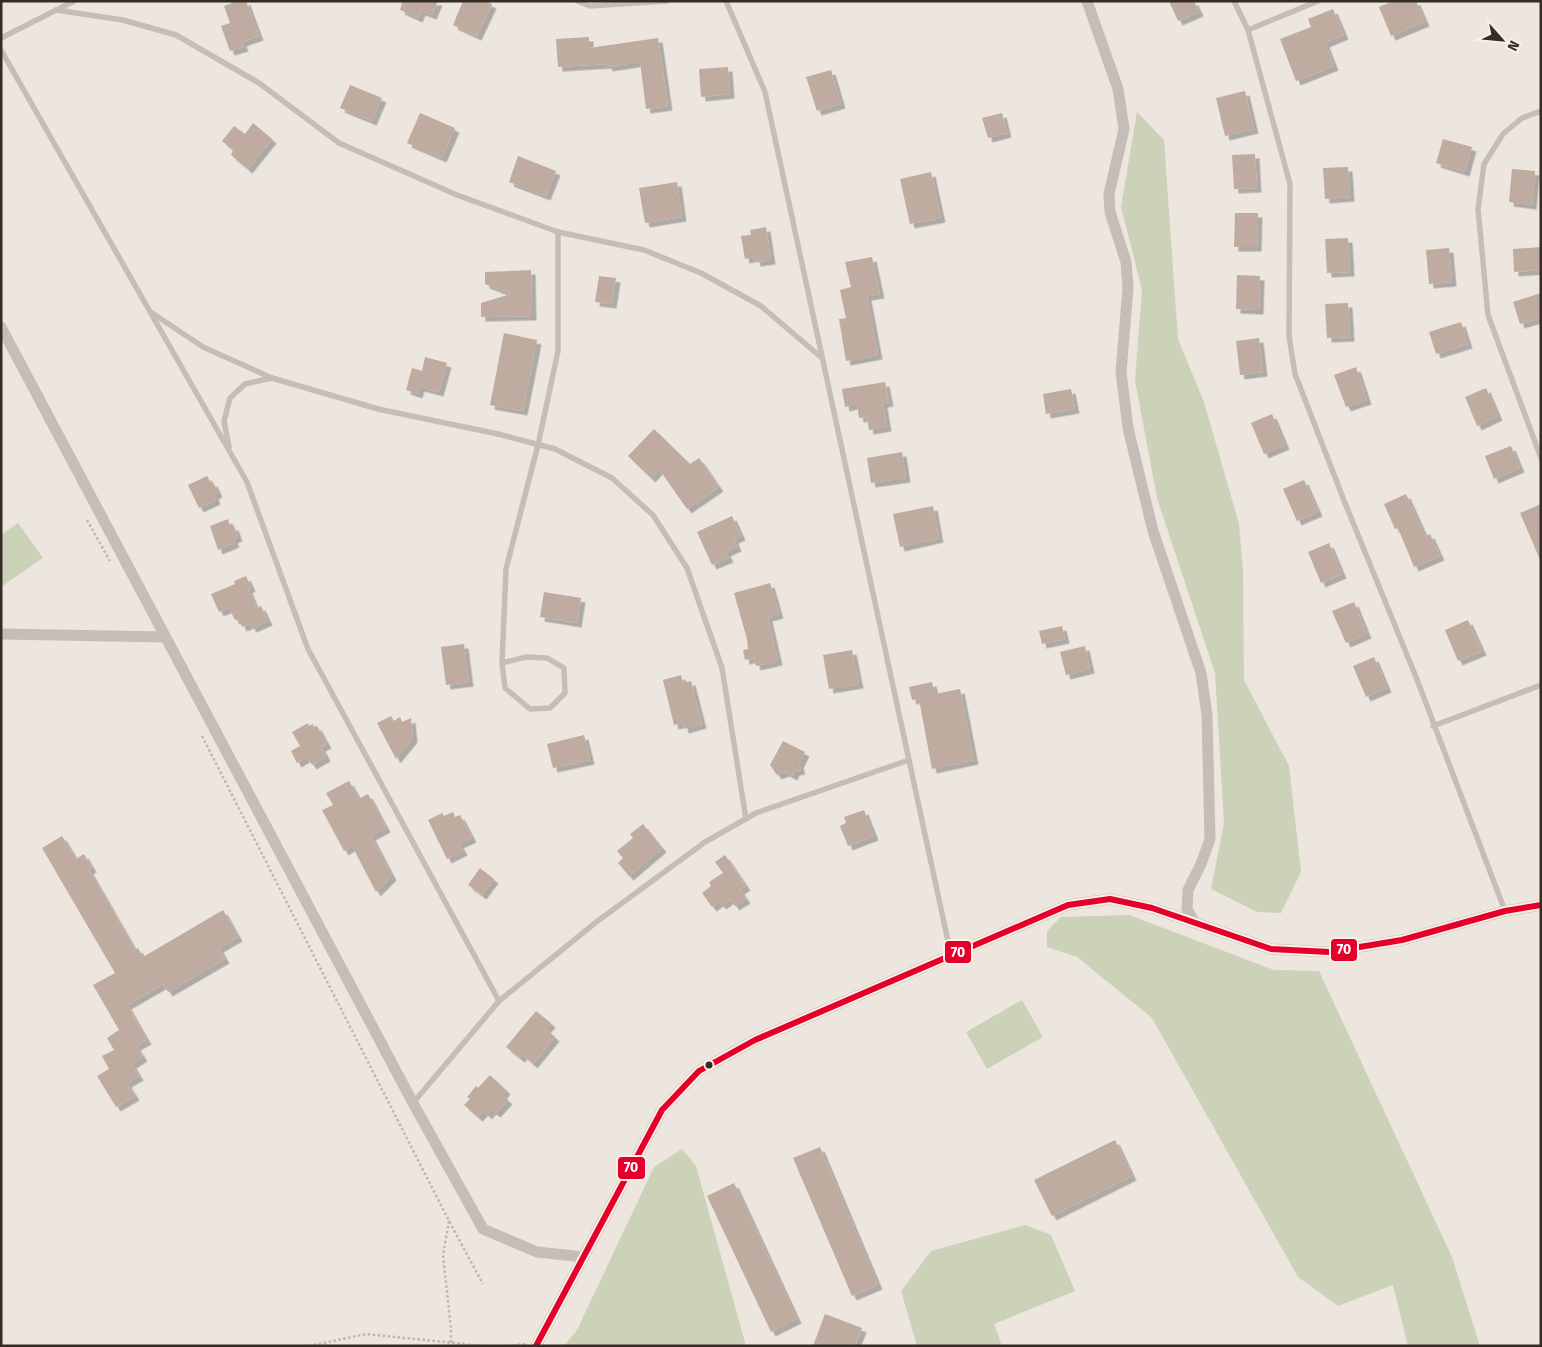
<svg xmlns="http://www.w3.org/2000/svg" width="1542" height="1347" font-family="'Fira Sans',sans-serif">
	<style>
		.green { fill: #ccd2b8 }
		.building { fill: #c0aba0; filter: url(#shadow) }
		.lines { fill: none; stroke-linecap: round; stroke-linejoin: round }
		.path { stroke: #beb7b0; stroke-width: 2.5; stroke-dasharray: 2.5 2.5; stroke-linecap: butt }
		.lane { stroke: #c5beb8; stroke-width: 5.5 }
		.street { stroke: #c5beb8; stroke-width: 11 }
		.bus-1-casing { stroke: #f9f1e5; stroke-width: 10 }
		.bus-1 { stroke: #e4002b; stroke-width: 6 }
		.bus-dot { fill: #352c26; stroke: #f9f1e5; stroke-width: 2 }
		.line-badge { stroke: #f9f1e5; stroke-width: 2 }
		.badge-label { font-size: 14px; text-anchor: middle; font-weight: bold; fill: #fff }
	</style>
	<defs>
		<filter id="shadow"><feDropShadow dx="4.5" dy="4.5" stdDeviation="0" flood-color="#0004"/></filter>
	</defs>
	<rect width="100%" height="100%" fill="#ece6df"/>
	<g class="green">
		<path d="M 1137,112 L 1164,140 L 1178,339 L 1204,402 L 1239,524 L 1243,571 L 1244,680 L 1289,766 L 1301,872 L 1281,913 L 1257,912 L 1211,889 L 1224,823 L 1215,673 L 1157,498 L 1135,380 L 1142,290 L 1121,207 Z"/>
		<path d="M 18,523 L 43,558 L 1,587 L 1,535 Z"/>
		<path d="M 1129,915 L 1274,970 L 1319,971 L 1452,1257 L 1480,1346 L 1408,1346 L 1393,1285 L 1338,1306 L 1298,1277 L 1152,1018 L 1077,957 L 1047,947 L 1047,931 L 1061,917 Z"/>
		<path d="M 1022,1000 L 1043,1037 L 987,1069 L 966,1032 Z"/>
		<path d="M 682,1149 L 696,1166 L 746,1346 L 564,1346 L 577,1330 L 654,1167 Z"/>
		<path d="M 1025,1225 L 1051,1235 L 1075,1291 L 994,1324 L 1002,1346 L 917,1346 L 901,1291 L 931,1251 Z"/>
	</g>
	<g class="building">
		<path d="M 237,1 L 246,1 L 259,36 L 242,42 L 244,47 L 230,51 L 221,26 L 230,23 L 224,6 Z"/>
		<path d="M 399,1 L 438,1 L 432,15 L 421,11 L 418,18 L 400,10 L 402,3 Z"/>
		<path d="M 463,1 L 485,1 L 492,4 L 477,36 L 453,25 Z"/>
		<path d="M 1169,1 L 1194,1 L 1199,12 L 1178,21 Z"/>
		<path d="M 1393,1 L 1416,1 L 1425,22 L 1391,36 L 1379,7 Z"/>
		<path d="M 1333,9 L 1344,35 L 1325,43 L 1334,66 L 1296,81 L 1280,39 L 1311,27 L 1308,19 Z"/>
		<path d="M 589,37 L 589,48 L 658,38 L 668,106 L 646,109 L 640,62 L 608,67 L 607,64 L 558,67 L 556,39 Z"/>
		<path d="M 728,67 L 730,94 L 701,97 L 699,69 Z"/>
		<path d="M 831,70 L 841,104 L 817,111 L 806,77 Z"/>
		<path d="M 350,85 L 382,98 L 372,121 L 340,108 Z"/>
		<path d="M 1245,91 L 1254,129 L 1225,136 L 1216,98 Z"/>
		<path d="M 420,113 L 455,128 L 442,158 L 407,143 Z"/>
		<path d="M 1002,113 L 1007,133 L 988,138 L 982,118 Z"/>
		<path d="M 253,123 L 272,139 L 248,169 L 231,155 L 233,150 L 222,141 L 234,126 L 245,134 Z"/>
		<path d="M 1443,139 L 1472,147 L 1465,172 L 1436,163 Z"/>
		<path d="M 1255,154 L 1257,188 L 1234,189 L 1232,155 Z"/>
		<path d="M 518,156 L 556,171 L 546,196 L 509,182 Z"/>
		<path d="M 1348,167 L 1350,197 L 1325,199 L 1323,168 Z"/>
		<path d="M 1512,169 L 1535,171 L 1532,205 L 1509,202 Z"/>
		<path d="M 931,172 L 941,218 L 910,224 L 900,179 Z"/>
		<path d="M 677,182 L 682,217 L 645,223 L 639,188 Z"/>
		<path d="M 1235,213 L 1258,213 L 1257,247 L 1234,247 Z"/>
		<path d="M 766,227 L 771,260 L 756,262 L 755,257 L 745,259 L 741,236 L 751,235 L 750,230 Z"/>
		<path d="M 1348,238 L 1350,272 L 1327,273 L 1325,239 Z"/>
		<path d="M 1541,247 L 1541,270 L 1514,272 L 1513,249 Z"/>
		<path d="M 1449,248 L 1452,282 L 1429,284 L 1426,250 Z"/>
		<path d="M 872,257 L 880,294 L 867,296 L 878,355 L 846,361 L 839,319 L 846,318 L 840,290 L 851,287 L 845,262 Z"/>
		<path d="M 531,270 L 532,316 L 481,317 L 481,303 L 511,294 L 485,284 L 485,272 Z"/>
		<path d="M 1237,275 L 1260,276 L 1259,310 L 1236,309 Z"/>
		<path d="M 599,276 L 616,278 L 612,304 L 595,302 Z"/>
		<path d="M 1541,293 L 1541,318 L 1520,324 L 1513,302 Z"/>
		<path d="M 1348,303 L 1350,337 L 1327,338 L 1325,304 Z"/>
		<path d="M 1461,322 L 1468,344 L 1436,354 L 1429,332 Z"/>
		<path d="M 504,333 L 537,340 L 523,411 L 490,405 Z"/>
		<path d="M 1259,338 L 1263,372 L 1240,375 L 1236,341 Z"/>
		<path d="M 425,357 L 447,363 L 439,392 L 420,387 L 418,394 L 406,390 L 412,368 L 422,371 Z"/>
		<path d="M 1356,367 L 1367,400 L 1346,407 L 1334,375 Z"/>
		<path d="M 885,382 L 889,402 L 883,403 L 887,427 L 869,430 L 867,417 L 859,418 L 857,404 L 845,407 L 842,389 Z"/>
		<path d="M 1486,388 L 1498,416 L 1477,426 L 1465,397 Z"/>
		<path d="M 1071,389 L 1075,409 L 1046,414 L 1043,394 Z"/>
		<path d="M 1272,414 L 1285,445 L 1264,454 L 1251,423 Z"/>
		<path d="M 654,429 L 690,464 L 699,458 L 719,487 L 687,509 L 659,469 L 651,478 L 628,456 Z"/>
		<path d="M 1511,446 L 1520,468 L 1494,479 L 1485,456 Z"/>
		<path d="M 902,452 L 906,478 L 871,483 L 867,458 Z"/>
		<path d="M 207,476 L 211,483 L 213,482 L 218,493 L 214,495 L 216,500 L 199,508 L 188,485 Z"/>
		<path d="M 1304,480 L 1318,512 L 1297,521 L 1283,489 Z"/>
		<path d="M 1406,494 L 1425,536 L 1430,534 L 1440,556 L 1414,567 L 1398,528 L 1395,529 L 1384,504 Z"/>
		<path d="M 1541,504 L 1541,562 L 1520,513 Z"/>
		<path d="M 933,506 L 939,538 L 900,547 L 893,514 Z"/>
		<path d="M 732,516 L 741,536 L 734,539 L 737,547 L 726,552 L 729,558 L 712,565 L 697,532 Z"/>
		<path d="M 228,519 L 230,526 L 234,526 L 238,537 L 233,539 L 235,543 L 218,550 L 210,526 Z"/>
		<path d="M 1329,543 L 1342,574 L 1321,583 L 1308,552 Z"/>
		<path d="M 246,576 L 251,587 L 248,589 L 256,608 L 261,606 L 268,621 L 252,628 L 250,624 L 242,627 L 239,619 L 235,620 L 229,608 L 219,612 L 211,594 L 235,584 L 234,581 Z"/>
		<path d="M 770,583 L 779,614 L 768,617 L 778,661 L 756,666 L 754,658 L 745,660 L 743,650 L 748,649 L 747,639 L 734,593 Z"/>
		<path d="M 544,592 L 581,598 L 577,623 L 540,617 Z"/>
		<path d="M 1354,602 L 1367,634 L 1346,643 L 1332,611 Z"/>
		<path d="M 1468,620 L 1482,651 L 1458,661 L 1445,630 Z"/>
		<path d="M 1062,626 L 1065,639 L 1042,644 L 1039,631 Z"/>
		<path d="M 464,644 L 469,682 L 446,685 L 441,647 Z"/>
		<path d="M 1085,646 L 1090,669 L 1066,675 L 1060,652 Z"/>
		<path d="M 852,650 L 859,684 L 829,689 L 823,655 Z"/>
		<path d="M 1374,657 L 1387,688 L 1366,697 L 1353,666 Z"/>
		<path d="M 681,675 L 683,683 L 691,681 L 702,724 L 684,729 L 683,723 L 674,725 L 663,680 Z"/>
		<path d="M 932,682 L 935,694 L 960,689 L 974,760 L 932,769 L 919,699 L 912,700 L 909,687 Z"/>
		<path d="M 391,716 L 394,721 L 400,717 L 402,722 L 411,718 L 413,738 L 396,759 L 377,723 Z"/>
		<path d="M 308,723 L 309,726 L 313,724 L 314,727 L 317,726 L 327,744 L 321,747 L 326,757 L 312,765 L 307,757 L 297,763 L 291,751 L 300,746 L 292,732 Z"/>
		<path d="M 584,735 L 590,760 L 553,768 L 547,744 Z"/>
		<path d="M 783,741 L 805,752 L 799,764 L 801,770 L 795,771 L 793,776 L 785,772 L 777,775 L 770,765 Z"/>
		<path d="M 349,781 L 359,799 L 368,794 L 386,828 L 371,836 L 392,876 L 376,892 L 352,846 L 344,851 L 322,810 L 333,805 L 326,793 Z"/>
		<path d="M 864,810 L 874,836 L 848,846 L 840,826 L 846,823 L 844,817 Z"/>
		<path d="M 453,812 L 455,817 L 460,815 L 472,838 L 459,844 L 463,851 L 447,859 L 428,820 L 442,813 L 444,816 Z"/>
		<path d="M 643,824 L 662,848 L 629,876 L 618,863 L 623,858 L 617,851 L 633,838 L 630,834 Z"/>
		<path d="M 62,836 L 76,859 L 84,854 L 92,868 L 89,870 L 135,950 L 138,948 L 143,957 L 223,910 L 238,937 L 219,948 L 225,959 L 168,992 L 163,984 L 127,1005 L 147,1040 L 136,1046 L 143,1057 L 132,1064 L 139,1076 L 127,1083 L 135,1096 L 116,1107 L 97,1076 L 109,1069 L 102,1056 L 114,1050 L 107,1038 L 119,1030 L 93,985 L 115,973 L 42,848 Z"/>
		<path d="M 725,855 L 746,886 L 740,890 L 746,899 L 735,906 L 730,899 L 722,905 L 719,902 L 712,907 L 702,893 L 711,886 L 709,882 L 723,873 L 715,862 Z"/>
		<path d="M 480,868 L 494,879 L 482,895 L 468,885 Z"/>
		<path d="M 536,1011 L 551,1023 L 546,1029 L 555,1037 L 533,1064 L 523,1055 L 520,1058 L 506,1047 Z"/>
		<path d="M 490,1075 L 506,1090 L 502,1095 L 508,1100 L 496,1113 L 492,1110 L 487,1115 L 484,1111 L 478,1117 L 464,1105 L 470,1099 L 467,1097 L 476,1086 L 478,1088 Z"/>
		<path d="M 1115,1140 L 1132,1176 L 1052,1216 L 1034,1180 Z"/>
		<path d="M 820,1147 L 878,1285 L 852,1296 L 793,1158 Z"/>
		<path d="M 734,1183 L 797,1319 L 771,1332 L 707,1196 Z"/>
		<path d="M 825,1314 L 862,1328 L 855,1346 L 813,1346 Z"/>
	</g>
	<g class="lines">
		<g class="path">
			<path d="M 87,520 L 110,561"/>
			<path d="M 202,736 L 449,1221 L 483,1284"/>
			<path d="M 449,1221 L 443,1255 L 451,1329 L 451,1346"/>
			<path d="M 309,1346 L 366,1334 L 483,1346"/>
			<path d="M 508,1346 L 525,1344"/>
		</g>
		<g class="lane">
			<path d="M 577,1 L 590,6 L 667,1"/>
			<path d="M 726,1 L 765,92 L 951,955"/>
			<path d="M 1234,1 L 1248,30 L 1290,184 L 1289,336 L 1295,374 L 1345,503 L 1416,677 L 1505,911"/>
			<path d="M 56,10 L 123,20 L 176,35 L 259,83 L 339,143 L 457,195 L 558,232 L 644,250 L 701,273 L 761,306 L 822,358"/>
			<path d="M 1248,30 L 1318,1"/>
			<path d="M 1,38 L 74,1"/>
			<path d="M 1,50 L 247,482 L 308,649 L 499,1001 L 413,1103"/>
			<path d="M 1541,111 L 1522,118 L 1503,134 L 1484,164 L 1478,209 L 1488,315 L 1541,458"/>
			<path d="M 152,313 L 203,347 L 272,378 L 378,409 L 498,434 L 555,449 L 612,478 L 653,515 L 687,568 L 722,668 L 746,819"/>
			<path d="M 229,447 L 224,421 L 230,398 L 245,384 L 272,378"/>
			<path d="M 502,663 L 526,657 L 547,658 L 564,668 L 565,693 L 550,708 L 530,709 L 505,688 L 502,663 L 506,569 L 538,445 L 558,351 L 558,232"/>
			<path d="M 1433,726 L 1541,685"/>
			<path d="M 499,1001 L 595,923 L 705,842 L 756,813 L 909,760"/>
		</g>
		<g class="street">
			<path d="M 1087,1 L 1118,89 L 1124,129 L 1109,194 L 1110,212 L 1126,262 L 1128,288 L 1121,372 L 1128,428 L 1153,531 L 1201,673 L 1207,715 L 1210,839 L 1201,864 L 1188,890 L 1187,909 L 1195,923"/>
			<path d="M 1,327 L 413,1103 L 483,1229 L 537,1252 L 584,1257"/>
			<path d="M 1,634 L 165,637"/>
			<path d="M 536,1346 L 662,1110 L 699,1071 L 755,1040 L 1068,905 L 1110,899 L 1152,908 L 1271,949 L 1329,952 L 1402,940 L 1505,911 L 1541,905"/>
		</g>
		<defs>
			<path id="bus-1" d="M 536,1346 L 662,1110 L 699,1071 L 755,1040 L 1068,905 L 1110,899 L 1152,908 L 1271,949 L 1329,952 L 1402,940 L 1505,911 L 1541,905"/>
		</defs>
		<use href="#bus-1" class="bus-1-casing"/>
		<use href="#bus-1" class="bus-1"/>
	</g>
	<circle class="bus-dot" cx="709" cy="1065" r="4.5"/>
	<g class="line-badge">
		<rect x="1330" y="938" width="28" height="24" rx="5" fill="#e4002b"/>
		<rect x="944" y="940" width="28" height="24" rx="5" fill="#e4002b"/>
		<rect x="617" y="1156" width="29" height="24" rx="5" fill="#e4002b"/>
	</g>
	<g class="badge-label">
		<text x="1344" y="954">70</text>
		<text x="958" y="957">70</text>
		<text x="631" y="1172">70</text>
	</g>
	<rect width="1542" height="1347" fill="none" stroke="#352c26" stroke-width="5"/>
	<g transform="translate(1502 40) rotate(117)" stroke="#f9f1e5" stroke-width="4" paint-order="stroke">
	<path d="M0-4L9 19L0 12L-9 19Z" fill="#352c26"/>
	<text y="-8" font-size="14" font-weight="bold" text-anchor="middle" fill="#352c26">N</text>
	</g>
</svg>
